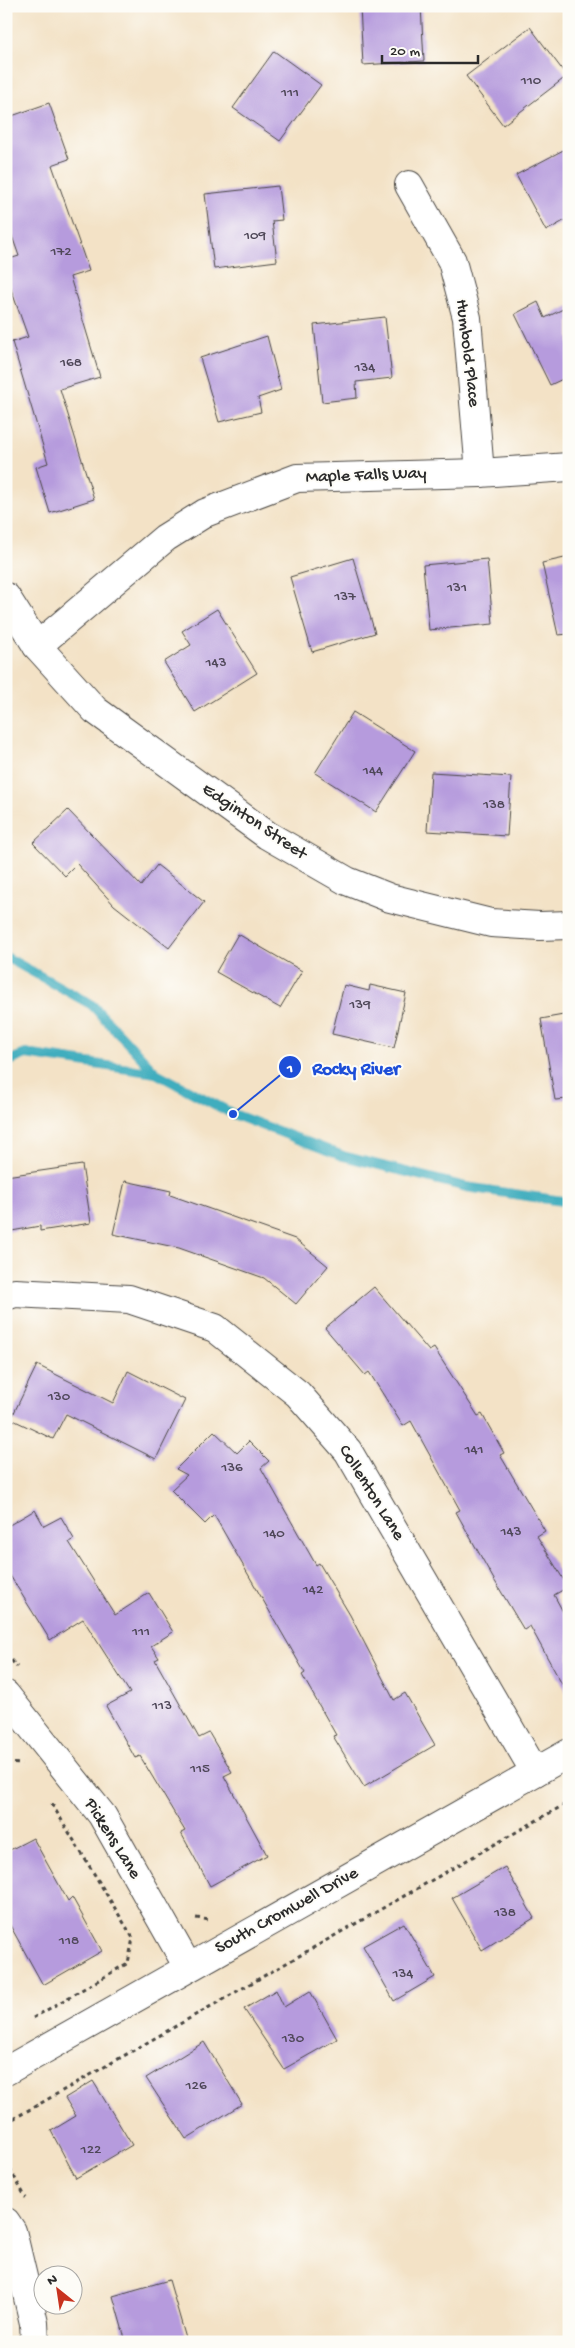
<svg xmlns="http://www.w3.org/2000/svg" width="575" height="2348" font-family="'Gochi Hand',sans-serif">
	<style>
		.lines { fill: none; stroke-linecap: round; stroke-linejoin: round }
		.stream { stroke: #40adbe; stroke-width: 10 }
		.building { fill: #b69bdd }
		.minor-casing { stroke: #494642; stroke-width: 30 }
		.path { stroke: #494642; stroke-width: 3; stroke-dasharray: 4 4; stroke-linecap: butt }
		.minor { stroke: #fff; stroke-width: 28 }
		.labels { text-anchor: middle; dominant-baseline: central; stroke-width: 4; stroke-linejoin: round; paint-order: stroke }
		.number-label { font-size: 15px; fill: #4e4758 }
		.street-label { font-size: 18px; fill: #2b2b2b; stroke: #fdfcf7 }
		.leader { fill: none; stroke: #1d4ed8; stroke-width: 2 }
		.callout-dot { fill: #1d4ed8; stroke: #fdfcf7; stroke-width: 2 }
		.mark-label { font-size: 15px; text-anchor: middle; font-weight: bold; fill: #fff }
		.callout-label { font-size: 19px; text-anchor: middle; font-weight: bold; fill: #1d4ed8; stroke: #fdfcf7; stroke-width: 4; stroke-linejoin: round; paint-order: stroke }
	</style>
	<rect width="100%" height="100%" fill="#fdfcf7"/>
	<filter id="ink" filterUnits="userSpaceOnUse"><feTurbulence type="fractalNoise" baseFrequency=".02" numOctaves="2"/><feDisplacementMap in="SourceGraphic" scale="10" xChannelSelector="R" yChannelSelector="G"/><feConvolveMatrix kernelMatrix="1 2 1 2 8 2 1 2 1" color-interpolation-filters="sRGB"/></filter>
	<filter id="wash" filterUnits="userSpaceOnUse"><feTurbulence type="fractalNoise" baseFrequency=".0096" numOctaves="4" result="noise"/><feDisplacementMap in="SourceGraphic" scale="20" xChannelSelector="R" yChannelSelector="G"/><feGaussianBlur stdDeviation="1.12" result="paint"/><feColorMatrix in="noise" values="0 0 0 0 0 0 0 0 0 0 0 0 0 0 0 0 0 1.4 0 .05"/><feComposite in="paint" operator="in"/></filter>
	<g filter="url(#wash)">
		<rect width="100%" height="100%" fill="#f3e2c6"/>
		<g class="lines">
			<g class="stream">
				<path d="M 6,957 L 92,1005 L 156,1073 L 233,1114 L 343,1156 L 466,1187 L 569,1202"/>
				<path d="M 6,1062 L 26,1054 L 156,1073"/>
			</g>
		</g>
		<g id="blocks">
			<g class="building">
				<path d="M 360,6 L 421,6 L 424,61 L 363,65 Z"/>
				<path d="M 530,27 L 567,76 L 503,125 L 466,76 Z"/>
				<path d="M 274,51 L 321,85 L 280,141 L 233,108 Z"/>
				<path d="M 49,103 L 69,159 L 52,165 L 89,271 L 70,277 L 100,377 L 60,389 L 94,499 L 50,513 L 36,467 L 48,463 L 12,342 L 28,337 L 6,275 L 6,260 L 19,256 L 6,219 L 6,118 Z"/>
				<path d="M 569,147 L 569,218 L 546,231 L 516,175 Z"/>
				<path d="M 278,186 L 282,220 L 272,221 L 277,261 L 214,269 L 205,194 Z"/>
				<path d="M 538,302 L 545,318 L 569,306 L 569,376 L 550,385 L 515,314 Z"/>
				<path d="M 385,317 L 392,378 L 356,382 L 357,398 L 322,402 L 314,325 Z"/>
				<path d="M 267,336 L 281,390 L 258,398 L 261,412 L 219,422 L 200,358 Z"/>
				<path d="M 569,557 L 569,634 L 558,635 L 542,563 Z"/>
				<path d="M 353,558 L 375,633 L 312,652 L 290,577 Z"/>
				<path d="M 487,559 L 493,624 L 429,630 L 423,565 Z"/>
				<path d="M 217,609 L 257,673 L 195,712 L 164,662 L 191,645 L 182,631 Z"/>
				<path d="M 353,712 L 415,751 L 376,812 L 315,773 Z"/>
				<path d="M 431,772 L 511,777 L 507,836 L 427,831 Z"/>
				<path d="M 68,810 L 141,886 L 157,865 L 204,902 L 169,948 L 114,905 L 77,864 L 65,876 L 33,843 Z"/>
				<path d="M 238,934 L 302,971 L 280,1008 L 216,972 Z"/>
				<path d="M 344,985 L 369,991 L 370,985 L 406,993 L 394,1048 L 332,1034 Z"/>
				<path d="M 569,1014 L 569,1099 L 555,1100 L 541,1019 Z"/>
				<path d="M 82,1165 L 91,1223 L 40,1231 L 40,1226 L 6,1232 L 6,1176 Z"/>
				<path d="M 125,1181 L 171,1191 L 170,1195 L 295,1239 L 328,1266 L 296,1304 L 264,1278 L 179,1248 L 113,1234 Z"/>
				<path d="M 374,1287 L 429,1351 L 434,1348 L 478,1416 L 482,1414 L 504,1453 L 500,1455 L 545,1531 L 537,1536 L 568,1587 L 554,1595 L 569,1623 L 569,1697 L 530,1626 L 524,1630 L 493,1578 L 456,1512 L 460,1510 L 411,1421 L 403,1426 L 369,1372 L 365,1375 L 325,1328 Z"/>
				<path d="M 37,1365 L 113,1403 L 128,1371 L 185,1400 L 156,1459 L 66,1414 L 53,1439 L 11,1419 Z"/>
				<path d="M 214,1431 L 237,1453 L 249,1441 L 269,1461 L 261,1468 L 316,1565 L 319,1563 L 350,1615 L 394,1700 L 405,1693 L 435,1745 L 364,1787 L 333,1736 L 336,1735 L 302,1675 L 305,1673 L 214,1515 L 205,1524 L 171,1490 L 187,1475 L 176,1469 Z"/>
				<path d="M 35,1510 L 44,1526 L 61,1517 L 74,1539 L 69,1542 L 115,1615 L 149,1593 L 173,1632 L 151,1646 L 159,1658 L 155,1660 L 199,1738 L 209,1733 L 232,1772 L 224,1776 L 267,1855 L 210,1886 L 181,1833 L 185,1831 L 140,1756 L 135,1758 L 106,1706 L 130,1693 L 83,1619 L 50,1640 L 6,1569 L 6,1527 Z"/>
				<path d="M 33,1838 L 68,1901 L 72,1897 L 102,1951 L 43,1985 L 6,1918 L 6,1852 Z"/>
				<path d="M 505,1867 L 534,1918 L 482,1950 L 452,1898 Z"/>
				<path d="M 404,1923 L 435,1977 L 394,2001 L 363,1946 Z"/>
				<path d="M 276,1990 L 284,2007 L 310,1991 L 337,2039 L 284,2069 L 244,2009 Z"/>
				<path d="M 204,2042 L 242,2104 L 186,2139 L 146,2078 Z"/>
				<path d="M 93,2081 L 132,2145 L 76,2178 L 51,2131 L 76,2116 L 65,2098 Z"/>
				<path d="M 169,2280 L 187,2342 L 126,2342 L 113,2296 Z"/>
			</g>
		</g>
	</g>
	<g filter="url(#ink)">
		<use href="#blocks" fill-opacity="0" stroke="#494642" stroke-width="1"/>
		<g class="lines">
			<defs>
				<g id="minor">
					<path d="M 409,185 L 452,261 L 467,318 L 480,473"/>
					<path d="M 6,597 L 37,646 L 95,710 L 267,835 L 347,881 L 390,898 L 491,923 L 540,926 L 569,925"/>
					<path d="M 37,646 L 165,538 L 205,513 L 297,478 L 480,473 L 569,467"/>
					<path d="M 6,1296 L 15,1293 L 129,1299 L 215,1328 L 298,1394 L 348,1451 L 535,1772"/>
					<path d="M 6,1695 L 102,1815 L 188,1967"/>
					<path d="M 6,2071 L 569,1753"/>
					<path d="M 6,2222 L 12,2231 L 34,2323 L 35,2342"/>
				</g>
			</defs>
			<use href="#minor" class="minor-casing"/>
			<g class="path">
				<path d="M 6,1654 L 17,1667"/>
				<path d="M 6,1763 L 22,1764"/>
				<path d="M 196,1918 L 210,1920"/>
				<path d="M 33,2018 L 128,1963 L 133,1938 L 50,1801"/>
				<path d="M 6,2123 L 569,1802"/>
				<path d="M 6,2162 L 26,2198"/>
			</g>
			<use href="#minor" class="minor"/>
		</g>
	</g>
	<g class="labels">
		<g class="number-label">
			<text x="531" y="81">110</text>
			<text x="290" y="93">111</text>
			<text x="255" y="236">109</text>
			<text x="61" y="252">172</text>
			<text x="71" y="363">168</text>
			<text x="365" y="368">134</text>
			<text x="457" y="588">131</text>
			<text x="345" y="597">137</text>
			<text x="216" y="663">143</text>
			<text x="373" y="771">144</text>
			<text x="494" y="805">138</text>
			<text x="360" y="1005">139</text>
			<text x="59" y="1397">130</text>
			<text x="474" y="1450">141</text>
			<text x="232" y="1468">136</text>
			<text x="511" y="1532">143</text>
			<text x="274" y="1534">140</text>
			<text x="313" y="1590">142</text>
			<text x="141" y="1632">111</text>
			<text x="162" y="1706">113</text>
			<text x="200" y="1769">115</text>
			<text x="505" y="1913">138</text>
			<text x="69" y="1941">118</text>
			<text x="403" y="1974">134</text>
			<text x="293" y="2039">130</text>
			<text x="196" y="2086">126</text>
			<text x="91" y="2150">122</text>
		</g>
		<g class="street-label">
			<text transform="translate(467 353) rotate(83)">Humbold Place</text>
			<text transform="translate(366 476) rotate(-2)">Maple Falls Way</text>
			<text transform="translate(254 822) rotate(34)">Edginton Street</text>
			<text transform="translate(371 1493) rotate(58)">Collenton Lane</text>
			<text transform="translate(112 1839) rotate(58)">Pickens Lane</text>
			<text transform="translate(287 1911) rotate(-29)">South Cromwell Drive</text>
		</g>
	</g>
	<path class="leader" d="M233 1114L290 1067"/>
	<g class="callout-dot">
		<circle cx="233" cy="1114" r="5"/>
		<circle cx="290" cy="1067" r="12"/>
	</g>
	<g class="mark-label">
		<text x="290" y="1072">1</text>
	</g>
	<g class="callout-label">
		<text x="356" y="1074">Rocky River</text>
	</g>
	<rect width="575" height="2348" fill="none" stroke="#fdfcf7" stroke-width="25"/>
	<g transform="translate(58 2290) rotate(330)"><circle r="24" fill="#fdfcf7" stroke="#a9a8a5"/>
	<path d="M0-4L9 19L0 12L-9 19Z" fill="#c8321e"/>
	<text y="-8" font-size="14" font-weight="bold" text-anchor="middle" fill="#2b2b2b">N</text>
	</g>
	<path d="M382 55v8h96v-8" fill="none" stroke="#2b2b2b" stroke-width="2.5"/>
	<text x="390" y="55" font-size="15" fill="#2b2b2b" stroke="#fdfcf7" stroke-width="4" paint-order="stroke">20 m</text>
</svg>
